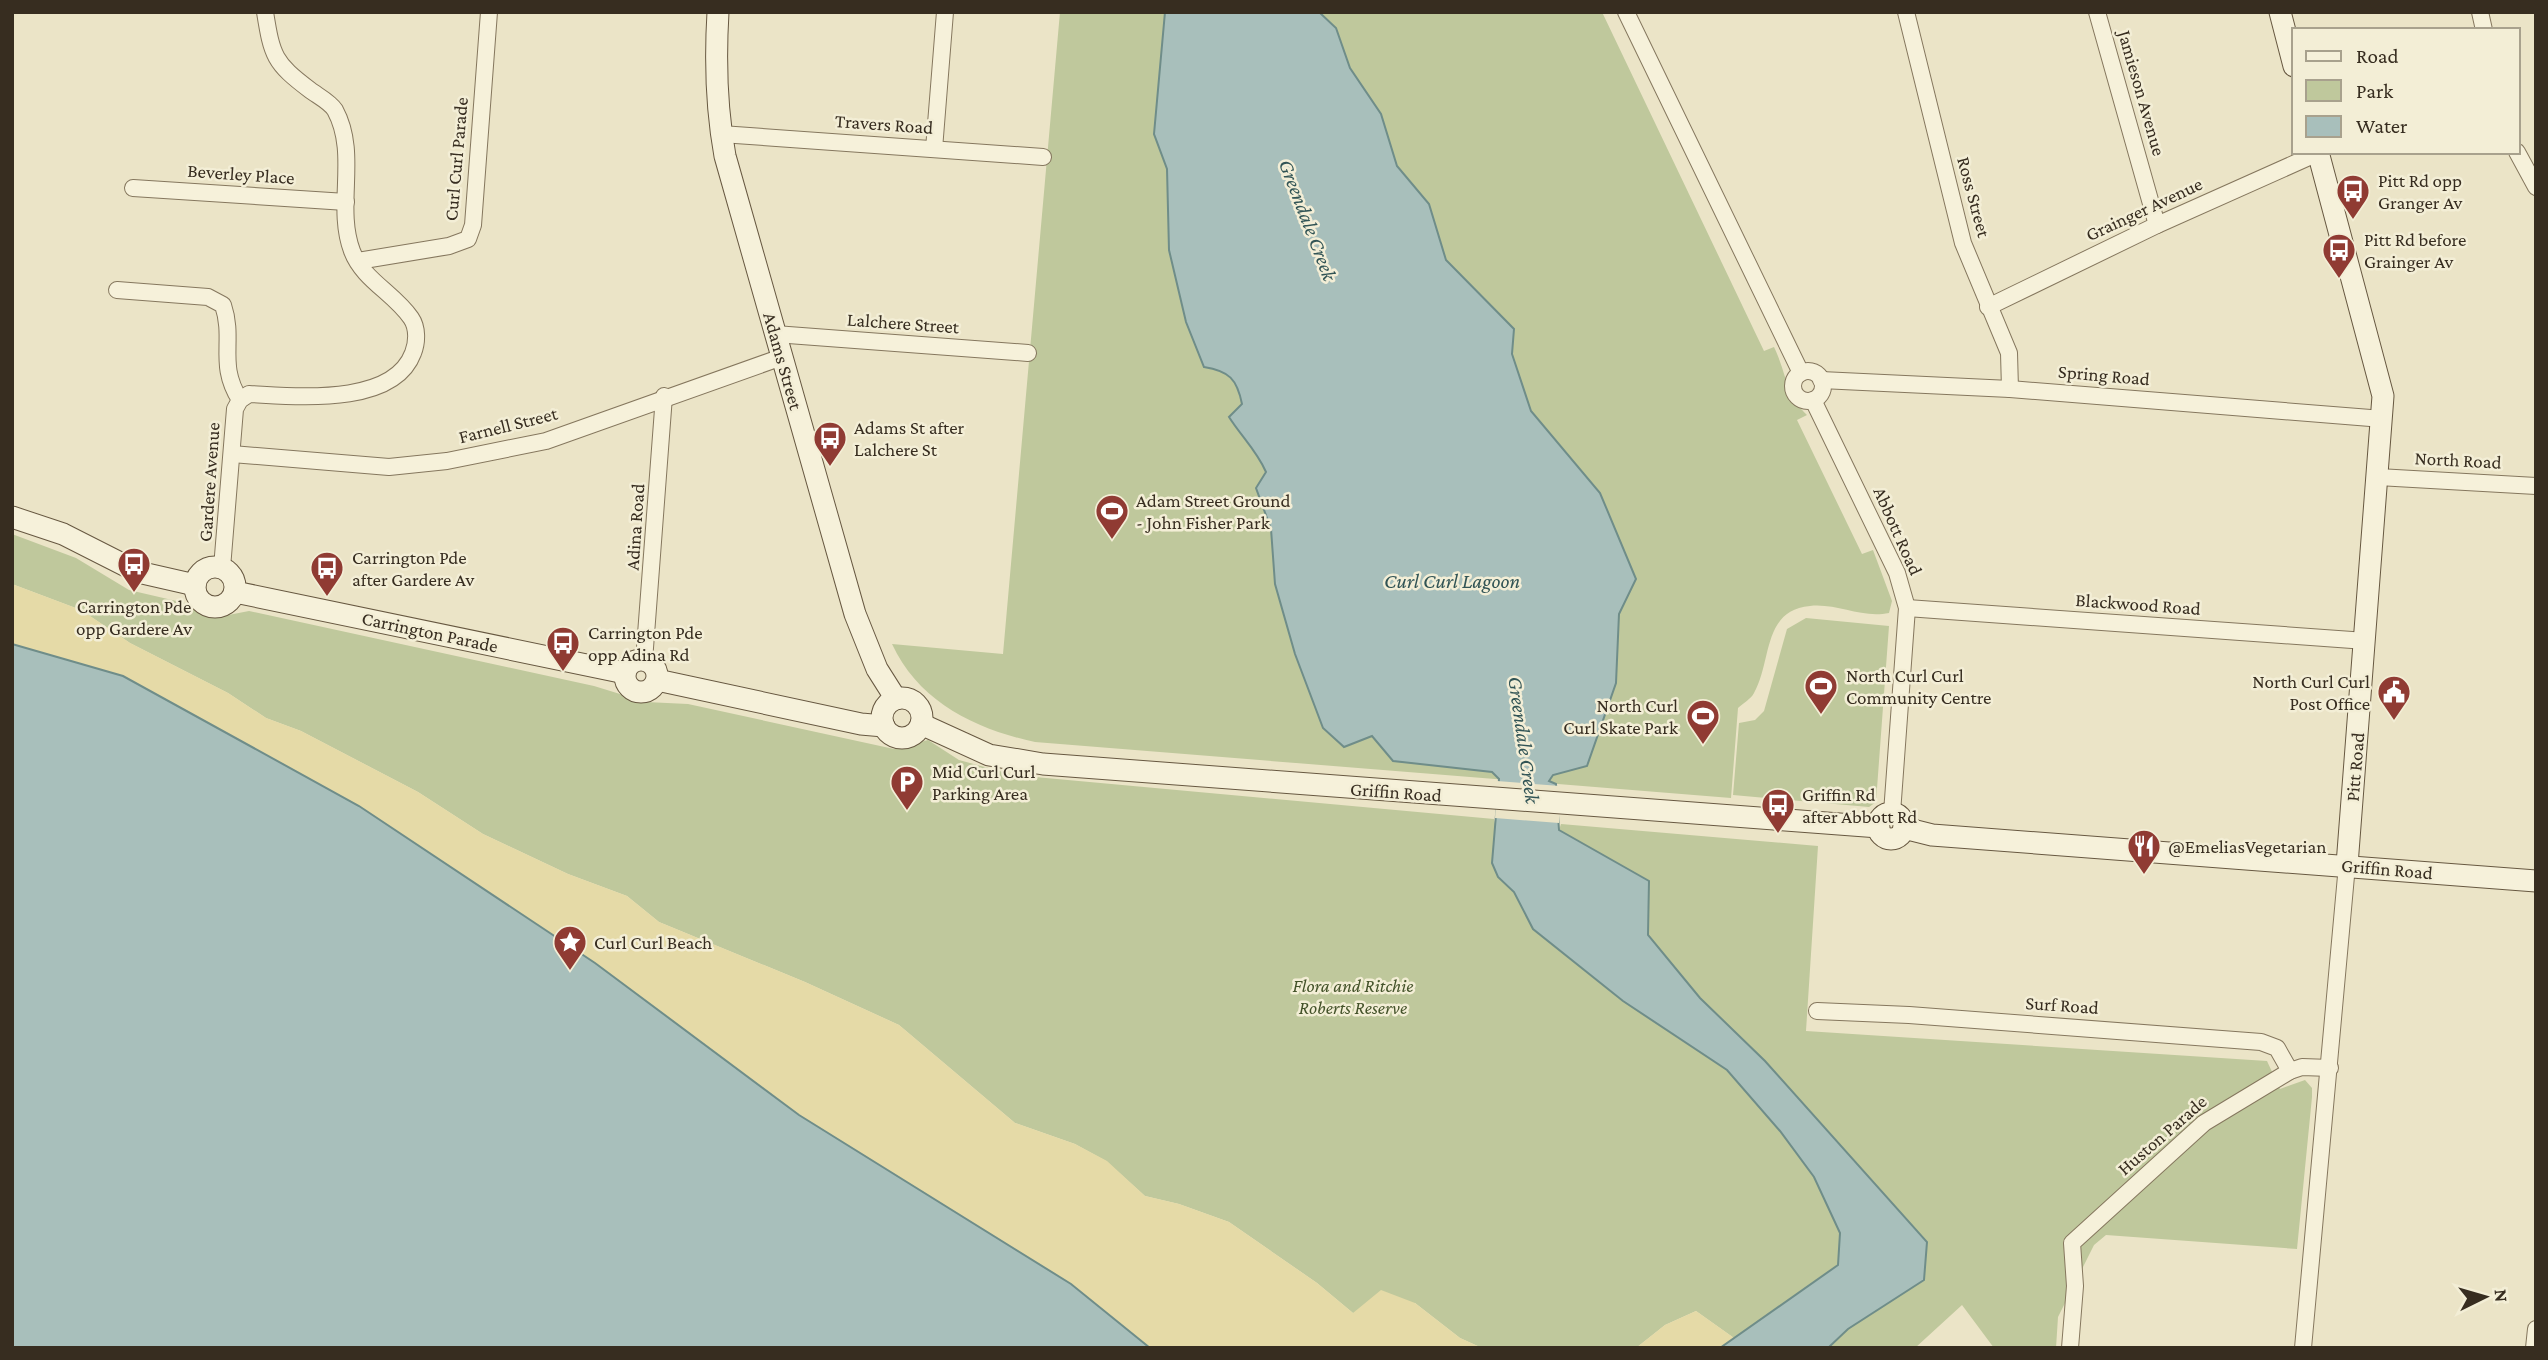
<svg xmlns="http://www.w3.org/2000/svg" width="2548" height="1360" font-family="'Crimson Pro',serif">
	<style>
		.green { fill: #bfc89c }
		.sand { fill: #e5daa7 }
		.water { fill: #a8bfbb; stroke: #6f8d89; stroke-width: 2 }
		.pier { fill: #ebe4c7 }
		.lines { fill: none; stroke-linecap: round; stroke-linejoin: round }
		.street-casing { stroke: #85775e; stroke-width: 18 }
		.secondary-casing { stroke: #675841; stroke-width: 23 }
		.street { stroke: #f6f1da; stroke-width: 16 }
		.secondary { stroke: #f6f1da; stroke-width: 21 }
		.labels { text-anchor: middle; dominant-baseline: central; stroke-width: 5; stroke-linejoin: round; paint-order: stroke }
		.street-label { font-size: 19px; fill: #372d20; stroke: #f3eed6 }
		.poi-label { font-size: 19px; fill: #372d20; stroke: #f3eed6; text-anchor: start }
		.park-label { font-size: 19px; font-style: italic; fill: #435229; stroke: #f3eed6 }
		.water-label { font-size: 21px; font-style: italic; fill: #315455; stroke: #f3eed6 }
	</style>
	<rect width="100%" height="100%" fill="#ebe4c7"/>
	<g class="green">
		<path d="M 1060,12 L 1602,12 L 1764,351 L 1774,347 C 1787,374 1785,393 1807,415 L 1797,420 L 1862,554 L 1873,550 L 1892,601 L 1889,613 C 1862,619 1837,603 1810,606 C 1762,610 1772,662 1754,693 C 1751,699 1743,703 1738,708 L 1731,798 L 1035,742 C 975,729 919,702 892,644 L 1003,654 Z"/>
		<path d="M 12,534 L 76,558 L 129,590 L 185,603 L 213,618 L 249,611 L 594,686 L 646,702 L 688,704 L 894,749 L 928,740 L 959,760 L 1014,775 L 1494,819 L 1496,828 L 1493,842 L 1498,877 L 1514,892 L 1533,929 L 1623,1001 L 1727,1070 L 1780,1131 L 1814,1177 L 1840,1233 L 1838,1265 L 1734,1338 L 1696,1311 L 1665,1325 L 1636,1348 L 1482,1348 L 1460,1338 L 1415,1303 L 1353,1313 L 1317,1283 L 1229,1222 L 1179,1204 L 1145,1196 L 1106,1161 L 1075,1144 L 1015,1123 L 899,1025 L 805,982 L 659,922 L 627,896 L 568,874 L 483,834 L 418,792 L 301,731 L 266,718 L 228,693 L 130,643 L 81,610 L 12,584 Z"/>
		<path d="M 1806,618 L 1889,626 L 1876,802 L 1869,807 L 1733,795 L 1739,723 L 1755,720 L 1764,711 L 1787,629 Z"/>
		<path d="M 1561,824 L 1818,846 L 1806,1031 L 2267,1061 L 2280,1089 L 2305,1080 L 2312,1088 L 2312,1097 L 2297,1249 L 2106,1235 L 2094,1245 L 2058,1317 L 2056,1348 L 1994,1348 L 1962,1305 L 1915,1348 L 1828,1348 L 1927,1242 L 1765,1061 L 1700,998 L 1648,935 L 1649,881 L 1559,830 Z"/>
	</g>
	<g class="sand">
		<path d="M 12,584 L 81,610 L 130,643 L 228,693 L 266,718 L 301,731 L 418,792 L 483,834 L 568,874 L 627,896 L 659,922 L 805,982 L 899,1025 L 1015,1123 L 1075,1144 L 1107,1161 L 1145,1196 L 1179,1204 L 1229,1222 L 1317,1283 L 1353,1313 L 1381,1290 L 1415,1303 L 1460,1338 L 1482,1348 L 857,1348 L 12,799 Z"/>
		<path d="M 1696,1311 L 1734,1338 L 1720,1348 L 1636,1348 L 1665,1325 Z"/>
	</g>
	<g class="water">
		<path d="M 1165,12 L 1319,12 L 1336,28 L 1350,68 L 1381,114 L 1397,166 L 1429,204 L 1446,260 L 1514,329 L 1512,354 L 1531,411 L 1600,493 L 1636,579 L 1619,614 L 1616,683 L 1587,766 L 1553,775 L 1549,781 L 1556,784 L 1559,830 L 1649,881 L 1648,935 L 1700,998 L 1765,1061 L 1927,1242 L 1924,1280 L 1848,1329 L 1828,1348 L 1720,1348 L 1838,1265 L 1840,1233 L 1814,1177 L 1780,1131 L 1727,1070 L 1623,1001 L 1533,929 L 1514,892 L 1498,877 L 1492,863 L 1499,779 L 1492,772 L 1393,761 L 1372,736 L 1344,747 L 1323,728 L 1295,654 L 1275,584 L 1271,529 L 1256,488 L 1266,472 C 1257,451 1241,436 1229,417 L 1242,404 C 1237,379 1229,371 1204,367 L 1186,322 L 1169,250 L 1167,169 L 1154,134 Z"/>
		<path d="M 12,644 L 123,676 L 359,806 L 595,963 L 799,1115 L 1071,1284 L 1150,1348 L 12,1348 Z"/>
	</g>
	<path class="pier" d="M 1497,781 L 1560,786 L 1559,823 L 1495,818 Z"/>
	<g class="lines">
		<defs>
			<g id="street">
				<path d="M 1626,12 L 1801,373"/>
				<path d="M 1906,12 L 1963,243 L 2009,353 L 2010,389"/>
				<path d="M 2097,12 L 2157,225"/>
				<path d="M 2480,12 L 2484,30"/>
				<path d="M 721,134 L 1043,157"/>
				<path d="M 934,149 L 945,12"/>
				<path d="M 2517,152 L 2536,187"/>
				<path d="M 133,188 L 346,202"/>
				<path d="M 358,261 L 449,246 L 468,239 L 473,225 L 489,12"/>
				<path d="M 117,290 L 208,297 L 223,305 C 235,341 217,364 240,400"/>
				<path d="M 1988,307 L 2157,225 L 2318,153"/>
				<path d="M 775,334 L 1028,353"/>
				<circle cx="1808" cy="386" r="15"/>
				<path d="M 1821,380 L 2010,389 L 2383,419"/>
				<path d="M 1813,400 L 1897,573 L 1907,608 L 1892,813"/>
				<path d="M 232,454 L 389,467 L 447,461 L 546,441 L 782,357"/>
				<path d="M 2378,477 L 2536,486"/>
				<path d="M 222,568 L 235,409 L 240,400 L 249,394 C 294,396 393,407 413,353 C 417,343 418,328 411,318 C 394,293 363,280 352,251 C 335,206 359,154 335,110 C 330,102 318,96 310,90 C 274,63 272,56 265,12"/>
				<path d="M 1907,608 L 2366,641"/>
				<path d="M 644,661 L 664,396"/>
				<path d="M 1817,1011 L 1909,1015 L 2261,1042 L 2277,1048 L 2290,1071"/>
				<path d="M 2070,1348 L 2075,1286 L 2072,1243 L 2204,1123 L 2290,1071 L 2302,1067 L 2330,1068"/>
				<path d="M 2303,1348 L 2347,865"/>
				<path d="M 2534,1348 L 2536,1329"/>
			</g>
			<g id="secondary">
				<path d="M 718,12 C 715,62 716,107 725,156 L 855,614 L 877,669 L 896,699"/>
				<path d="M 2280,12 L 2294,66"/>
				<path d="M 2318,152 L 2383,396 L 2347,865"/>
				<path d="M 12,517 L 63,534 L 138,572 L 195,585"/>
				<circle cx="215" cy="587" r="20"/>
				<path d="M 235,592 L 625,673"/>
				<circle cx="641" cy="676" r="16"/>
				<path d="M 657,680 L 861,724 L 884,726"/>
				<circle cx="902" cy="718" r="20"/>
				<path d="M 921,724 L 989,755 L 1043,764 L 1879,827"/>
				<circle cx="1891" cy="826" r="13"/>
				<path d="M 1904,828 L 1932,835 L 2536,881"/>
			</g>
		</defs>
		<use href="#street" class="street-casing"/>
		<use href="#secondary" class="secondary-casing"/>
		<use href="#street" class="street"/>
		<use href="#secondary" class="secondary"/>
	</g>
	<defs>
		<symbol id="bus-pin" viewBox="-11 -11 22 30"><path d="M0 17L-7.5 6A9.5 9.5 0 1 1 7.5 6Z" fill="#903b33" stroke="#f3eed6"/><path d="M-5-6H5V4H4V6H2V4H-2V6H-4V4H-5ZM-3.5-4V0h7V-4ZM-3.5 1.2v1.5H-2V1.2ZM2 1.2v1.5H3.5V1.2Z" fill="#fff"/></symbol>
		<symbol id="stadium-pin" viewBox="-11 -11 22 30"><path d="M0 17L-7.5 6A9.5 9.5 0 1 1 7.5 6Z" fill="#903b33" stroke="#f3eed6"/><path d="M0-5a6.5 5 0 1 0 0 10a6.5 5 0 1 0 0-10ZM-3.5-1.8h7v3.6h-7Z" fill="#fff"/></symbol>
		<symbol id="civic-pin" viewBox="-11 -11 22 30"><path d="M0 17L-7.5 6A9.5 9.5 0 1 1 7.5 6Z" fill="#903b33" stroke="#f3eed6"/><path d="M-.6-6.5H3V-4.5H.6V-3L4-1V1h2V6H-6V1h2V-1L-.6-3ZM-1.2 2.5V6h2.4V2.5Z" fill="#fff"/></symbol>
		<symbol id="parking-pin" viewBox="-11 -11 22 30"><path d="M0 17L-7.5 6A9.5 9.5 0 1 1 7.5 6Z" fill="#903b33" stroke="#f3eed6"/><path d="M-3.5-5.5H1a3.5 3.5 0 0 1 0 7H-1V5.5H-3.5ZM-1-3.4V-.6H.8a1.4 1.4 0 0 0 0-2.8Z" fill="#fff"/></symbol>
		<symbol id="restaurant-pin" viewBox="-11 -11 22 30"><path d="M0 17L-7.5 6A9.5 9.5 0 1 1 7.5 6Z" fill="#903b33" stroke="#f3eed6"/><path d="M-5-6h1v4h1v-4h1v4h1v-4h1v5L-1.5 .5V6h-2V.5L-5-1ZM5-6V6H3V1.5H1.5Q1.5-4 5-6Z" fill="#fff"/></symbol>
		<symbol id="sight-pin" viewBox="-11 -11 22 30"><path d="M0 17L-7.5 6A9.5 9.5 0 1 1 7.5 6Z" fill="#903b33" stroke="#f3eed6"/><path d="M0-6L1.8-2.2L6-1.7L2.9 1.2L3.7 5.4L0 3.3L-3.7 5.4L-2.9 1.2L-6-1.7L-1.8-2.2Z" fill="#fff"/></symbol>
	</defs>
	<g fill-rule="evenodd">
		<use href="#bus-pin" x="2334" y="172" width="38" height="52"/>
		<use href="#bus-pin" x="2320" y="231" width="38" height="52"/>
		<use href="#bus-pin" x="811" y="419" width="38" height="52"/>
		<use href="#stadium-pin" x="1093" y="492" width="38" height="52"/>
		<use href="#bus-pin" x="115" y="545" width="38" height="52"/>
		<use href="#bus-pin" x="308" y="549" width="38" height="52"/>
		<use href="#bus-pin" x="544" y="624" width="38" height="52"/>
		<use href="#stadium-pin" x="1802" y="667" width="38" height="52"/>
		<use href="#civic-pin" x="2375" y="673" width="38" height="52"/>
		<use href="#stadium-pin" x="1684" y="697" width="38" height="52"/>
		<use href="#parking-pin" x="888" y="763" width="38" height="52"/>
		<use href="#bus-pin" x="1759" y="786" width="38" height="52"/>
		<use href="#restaurant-pin" x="2125" y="827" width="38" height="52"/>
		<use href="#sight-pin" x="551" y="923" width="38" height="52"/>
	</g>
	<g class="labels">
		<g class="street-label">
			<text transform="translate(2142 93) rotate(74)">Jamieson Avenue</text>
			<text transform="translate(884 124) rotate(4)">Travers Road</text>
			<text transform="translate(456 159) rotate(-85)">Curl Curl Parade</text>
			<text transform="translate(241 174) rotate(4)">Beverley Place</text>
			<text transform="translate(1974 197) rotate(75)">Ross Street</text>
			<text transform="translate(2144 209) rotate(-25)">Grainger Avenue</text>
			<text transform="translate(903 323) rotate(4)">Lalchere Street</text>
			<text transform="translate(783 361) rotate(74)">Adams Street</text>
			<text transform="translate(2104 375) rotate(5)">Spring Road</text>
			<text transform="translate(508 425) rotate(-14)">Farnell Street</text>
			<text transform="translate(2458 460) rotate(3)">North Road</text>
			<text transform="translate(209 482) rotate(-86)">Gardere Avenue</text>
			<text transform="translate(635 527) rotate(-86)">Adina Road</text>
			<text transform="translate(1898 531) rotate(66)">Abbott Road</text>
			<text transform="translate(2138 604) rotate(4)">Blackwood Road</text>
			<text transform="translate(430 632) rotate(12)">Carrington Parade</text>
			<text transform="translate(2355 767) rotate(-85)">Pitt Road</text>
			<text transform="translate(1396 792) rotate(4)">Griffin Road</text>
			<text transform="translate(2387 869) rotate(5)">Griffin Road</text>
			<text transform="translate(2062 1005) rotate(4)">Surf Road</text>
			<text transform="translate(2162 1135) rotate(-41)">Huston Parade</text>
		</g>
		<g class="poi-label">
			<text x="2378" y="180">Pitt Rd opp<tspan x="2378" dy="22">Granger Av</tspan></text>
			<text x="2364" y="239">Pitt Rd before<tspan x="2364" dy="22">Grainger Av</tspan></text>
			<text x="854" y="427">Adams St after<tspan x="854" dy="22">Lalchere St</tspan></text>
			<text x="1136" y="500">Adam Street Ground<tspan x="1136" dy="22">- John Fisher Park</tspan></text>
			<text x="352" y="557">Carrington Pde<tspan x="352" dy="22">after Gardere Av</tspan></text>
			<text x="134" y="606" text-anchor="middle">Carrington Pde<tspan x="134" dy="22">opp Gardere Av</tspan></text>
			<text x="588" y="632">Carrington Pde<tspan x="588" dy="22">opp Adina Rd</tspan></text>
			<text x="1846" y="675">North Curl Curl<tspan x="1846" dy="22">Community Centre</tspan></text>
			<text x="2370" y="681" text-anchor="end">North Curl Curl<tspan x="2370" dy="22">Post Office</tspan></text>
			<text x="1678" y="705" text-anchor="end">North Curl<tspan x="1678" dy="22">Curl Skate Park</tspan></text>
			<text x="932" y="771">Mid Curl Curl<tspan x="932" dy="22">Parking Area</tspan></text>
			<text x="1802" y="794">Griffin Rd<tspan x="1802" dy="22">after Abbott Rd</tspan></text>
			<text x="2168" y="846">@EmeliasVegetarian</text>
			<text x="594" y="942">Curl Curl Beach</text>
		</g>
		<g class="park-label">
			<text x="1353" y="985">Flora and Ritchie<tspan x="1353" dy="22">Roberts Reserve</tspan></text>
		</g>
		<g class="water-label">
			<text transform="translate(1308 220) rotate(69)">Greendale Creek</text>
			<text x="1452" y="581">Curl Curl Lagoon</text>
			<text transform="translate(1524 740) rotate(82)">Greendale Creek</text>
		</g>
	</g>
	<rect width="2548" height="1360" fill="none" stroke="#372d20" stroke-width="28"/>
	<rect x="2292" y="28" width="228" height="126" fill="#f3eed6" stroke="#a8a18d" stroke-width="2"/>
	<rect x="2306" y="51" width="35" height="10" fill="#f6f1da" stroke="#a8a18d" stroke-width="2"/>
	<text x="2356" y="63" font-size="21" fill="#372d20">Road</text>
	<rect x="2306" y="80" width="35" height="21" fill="#bfc89c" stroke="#a8a18d" stroke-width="2"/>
	<text x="2356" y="98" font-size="21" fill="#372d20">Park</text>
	<rect x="2306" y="116" width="35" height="21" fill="#a8bfbb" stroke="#a8a18d" stroke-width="2"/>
	<text x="2356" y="133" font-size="21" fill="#372d20">Water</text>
	<g transform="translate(2485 1297) rotate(85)" stroke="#f3eed6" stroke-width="5" paint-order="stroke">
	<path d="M0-5L12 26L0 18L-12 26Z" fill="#372d20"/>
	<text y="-10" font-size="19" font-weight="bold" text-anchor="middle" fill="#372d20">N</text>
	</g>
</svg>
